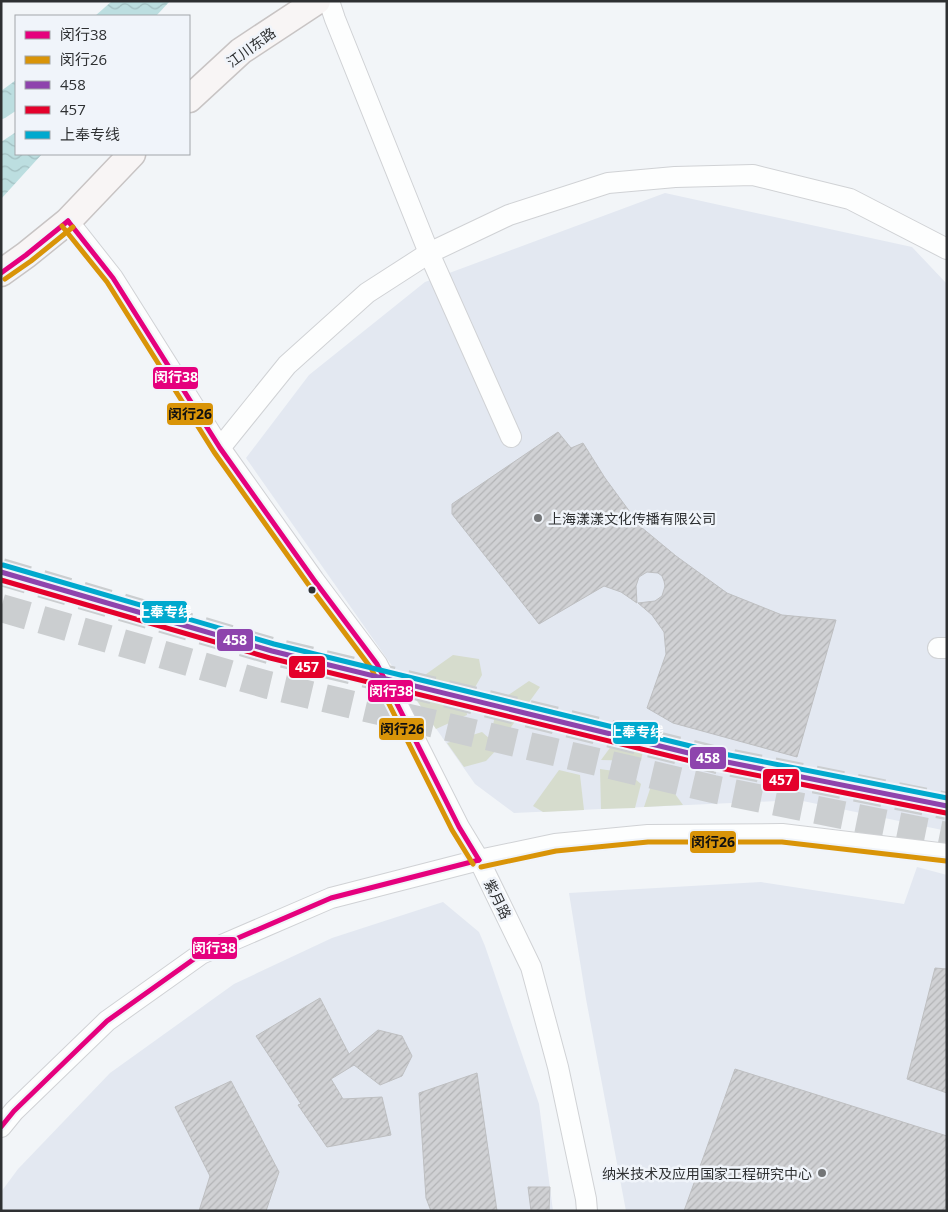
<svg xmlns="http://www.w3.org/2000/svg" width="948" height="1212" font-family="'Open Sans','Noto Sans SC',sans-serif">
	<style>
		.built { fill: #e3e8f1 }
		.garden { fill: #d6dccd }
		.water { fill: url(#water-waves) }
		.lines { fill: none; stroke-linecap: round; stroke-linejoin: round }
		.canal { stroke: #bcdee0; stroke-width: 16 }
		.building { fill: url(#building-hatch); stroke: #bebfc1 }
		.highway-tunnel { stroke: #cbced0; stroke-width: 28; stroke-dasharray: 28 14; stroke-linecap: butt }
		.minor-casing { stroke: #d0d2d5; stroke-width: 22 }
		.major-casing { stroke: #c8c4c4; stroke-width: 29 }
		.minor { stroke: #fdfefe; stroke-width: 20 }
		.major { stroke: #f8f5f5; stroke-width: 26 }
		.bus-1-casing { stroke: #f0f4fa; stroke-width: 9 }
		.bus-2-casing { stroke: #f0f4fa; stroke-width: 9 }
		.bus-3-casing { stroke: #f0f4fa; stroke-width: 9 }
		.bus-4-casing { stroke: #f0f4fa; stroke-width: 9 }
		.bus-5-casing { stroke: #f0f4fa; stroke-width: 9 }
		.bus-1 { stroke: #e5007d; stroke-width: 5 }
		.bus-2 { stroke: #d99408; stroke-width: 5 }
		.bus-3 { stroke: #8e44ad; stroke-width: 5 }
		.bus-4 { stroke: #e4002b; stroke-width: 5 }
		.bus-5 { stroke: #00a9ce; stroke-width: 5 }
		.poi-dot { fill: #737577; stroke: #f0f4fa; stroke-width: 2 }
		.bus-dot { fill: #2e3032; stroke: #f0f4fa; stroke-width: 2 }
		.labels { text-anchor: middle; dominant-baseline: central; stroke-width: 5; stroke-linejoin: round; paint-order: stroke }
		.street-label { font-size: 14px; fill: #2e3032; stroke: #f0f4fa }
		.poi-label { font-size: 14px; fill: #2e3032; stroke: #f0f4fa; text-anchor: start }
		.line-badge { stroke: #f0f4fa; stroke-width: 2 }
		.badge-label { font-size: 14px; text-anchor: middle; font-weight: bold; fill: #fff }
		.pale-badge-label { font-size: 14px; text-anchor: middle; font-weight: bold; fill: #111 }
	</style>
	<defs>
		<pattern id="water-waves" width="16" height="10" patternUnits="userSpaceOnUse" patternTransform="scale(1.25)"><rect width="16" height="10" fill="#bcdee0"/><path d="M0 5q4-4 8 0t8 0" fill="none" stroke="#a2bfc1"/></pattern>
		<pattern id="building-hatch" width="6" height="6" patternUnits="userSpaceOnUse" patternTransform="scale(1.25)"><rect width="6" height="6" fill="#d0d1d4"/><path d="M-1 1l2-2M0 6l6-6M5 7l2-2" fill="none" stroke="#b3b4b6"/></pattern>
	</defs>
	<rect width="100%" height="100%" fill="#f2f5f8"/>
	<g class="built">
		<path d="M 665,193 L 912,247 L 947,284 L 947,831 L 798,800 L 514,813 L 475,784 L 246,458 L 309,375 L 425,282 Z"/>
		<path d="M 917,867 L 947,875 L 947,1211 L 626,1211 L 586,999 L 569,893 L 761,882 L 904,904 Z"/>
		<path d="M 443,902 L 479,932 L 485,946 L 539,1104 L 553,1211 L 1,1211 L 1,1192 L 18,1169 L 110,1073 L 234,984 L 332,938 Z"/>
	</g>
	<g class="garden">
		<path d="M 453,655 L 479,659 L 482,675 L 466,703 L 467,715 L 436,729 L 408,687 Z"/>
		<path d="M 529,681 L 540,687 L 506,734 L 493,725 L 498,702 Z"/>
		<path d="M 626,726 L 645,740 L 641,761 L 601,760 Z"/>
		<path d="M 482,732 L 499,747 L 486,761 L 464,767 L 447,743 Z"/>
		<path d="M 600,769 L 628,773 L 641,784 L 635,808 L 601,809 Z"/>
		<path d="M 559,770 L 580,775 L 584,810 L 543,812 L 533,806 Z"/>
		<path d="M 651,786 L 670,787 L 683,805 L 644,807 Z"/>
	</g>
	<g class="water">
		<path d="M 112,1 L 170,1 L 156,16 L 95,16 Z"/>
		<path d="M 16,80 L 16,101 L 1,111 L 1,91 Z"/>
		<path d="M 16,132 L 16,154 L 42,154 L 1,199 L 1,142 Z"/>
	</g>
	<g class="lines">
		<path class="canal" d="M 1,111 L 16,101"/>
	</g>
	<g class="building">
		<path d="M 558,432 L 571,448 L 583,443 L 605,478 L 641,527 L 676,556 L 727,593 L 782,615 L 836,620 L 797,757 L 673,723 L 647,708 L 666,654 L 664,632 L 652,615 L 638,603 L 655,601 L 662,596 L 665,586 L 664,581 L 662,576 L 658,573 L 647,572 L 639,577 L 636,586 L 637,603 L 621,592 L 604,586 L 539,624 L 452,514 L 452,504 Z"/>
		<path d="M 935,968 L 947,969 L 947,1093 L 907,1079 Z"/>
		<path d="M 320,998 L 349,1054 L 378,1030 L 402,1036 L 412,1056 L 402,1076 L 380,1085 L 354,1065 L 331,1079 L 343,1099 L 382,1097 L 391,1135 L 327,1147 L 298,1105 L 301,1104 L 256,1036 Z"/>
		<path d="M 735,1069 L 947,1136 L 947,1211 L 684,1211 Z"/>
		<path d="M 477,1073 L 497,1211 L 431,1211 L 426,1198 L 419,1093 Z"/>
		<path d="M 231,1081 L 279,1172 L 266,1211 L 199,1211 L 210,1176 L 175,1107 Z"/>
		<path d="M 528,1187 L 550,1187 L 549,1211 L 531,1211 Z"/>
	</g>
	<g class="lines">
		<g class="highway-tunnel">
			<path d="M 1,572 L 272,651 L 717,760 L 947,806"/>
			<path d="M 1,608 L 268,685 L 713,789 L 947,836"/>
		</g>
		<defs>
			<g id="minor">
				<path d="M 329,1 L 335,19 L 429,253 L 511,437"/>
				<path d="M 68,221 L 113,278 L 220,448 L 314,580 L 377,664 L 459,827 L 479,860 L 531,967 L 558,1067 L 586,1199 L 587,1211"/>
				<path d="M 220,448 L 287,365 L 367,293 L 429,253 L 509,215 L 608,183 L 675,177 L 753,175 L 850,199 L 947,249"/>
				<path d="M 938,648 L 947,648"/>
				<path d="M 1,1127 L 14,1111 L 107,1021 L 201,954 L 331,898 L 479,860 L 555,844 L 648,835 L 782,834 L 947,854"/>
			</g>
			<g id="major">
				<path d="M 189,99 L 241,51 L 317,1"/>
				<path d="M 1,273 L 26,255 L 68,221 L 132,154"/>
			</g>
		</defs>
		<use href="#minor" class="minor-casing"/>
		<use href="#major" class="major-casing"/>
		<use href="#minor" class="minor"/>
		<use href="#major" class="major"/>
		<defs>
			<g id="bus-1">
				<path d="M 68,221 L 113,278 L 220,448 L 314,580 L 377,664 L 459,827 L 479,860"/>
				<path d="M 1,273 L 26,255 L 68,221"/>
				<path d="M 1,1127 L 14,1111 L 107,1021 L 201,954 L 331,898 L 479,860"/>
			</g>
			<g id="bus-2">
				<path d="M 62,226 L 107,282 L 214,452 L 308,584 L 371,668 L 452,830 L 473,864"/>
				<path d="M 5,279 L 31,261 L 73,227"/>
				<path d="M 481,867 L 556,851 L 648,842 L 782,842 L 946,861"/>
			</g>
			<path id="bus-3" d="M 1,572 L 272,651 L 717,760 L 947,806"/>
			<path id="bus-4" d="M 1,580 L 270,658 L 715,767 L 946,813"/>
			<path id="bus-5" d="M 3,565 L 274,644 L 719,753 L 947,798"/>
		</defs>
		<use href="#bus-1" class="bus-1-casing"/>
		<use href="#bus-2" class="bus-2-casing"/>
		<use href="#bus-3" class="bus-3-casing"/>
		<use href="#bus-4" class="bus-4-casing"/>
		<use href="#bus-5" class="bus-5-casing"/>
		<use href="#bus-1" class="bus-1"/>
		<use href="#bus-2" class="bus-2"/>
		<use href="#bus-3" class="bus-3"/>
		<use href="#bus-4" class="bus-4"/>
		<use href="#bus-5" class="bus-5"/>
	</g>
	<g class="poi-dot">
		<circle cx="538" cy="518" r="5"/>
		<circle cx="822" cy="1173" r="5"/>
	</g>
	<circle class="bus-dot" cx="312" cy="590" r="4.5"/>
	<g class="labels">
		<g class="street-label">
			<text transform="translate(251 47) rotate(-36)">江川东路</text>
			<text transform="translate(498 899) rotate(64)">紫月路</text>
		</g>
		<g class="poi-label">
			<text x="548" y="518">上海漾漾文化传播有限公司</text>
			<text x="812" y="1173" text-anchor="end">纳米技术及应用国家工程研究中心</text>
		</g>
	</g>
	<g class="line-badge">
		<rect x="152" y="366" width="47" height="24" rx="5" fill="#e5007d"/>
		<rect x="166" y="402" width="48" height="24" rx="5" fill="#d99408"/>
		<rect x="141" y="600" width="47" height="24" rx="5" fill="#00a9ce"/>
		<rect x="216" y="628" width="38" height="24" rx="5" fill="#8e44ad"/>
		<rect x="288" y="655" width="38" height="24" rx="5" fill="#e4002b"/>
		<rect x="367" y="679" width="47" height="24" rx="5" fill="#e5007d"/>
		<rect x="378" y="717" width="47" height="24" rx="5" fill="#d99408"/>
		<rect x="612" y="721" width="47" height="24" rx="5" fill="#00a9ce"/>
		<rect x="689" y="746" width="38" height="24" rx="5" fill="#8e44ad"/>
		<rect x="762" y="768" width="38" height="24" rx="5" fill="#e4002b"/>
		<rect x="689" y="830" width="48" height="24" rx="5" fill="#d99408"/>
		<rect x="191" y="936" width="47" height="24" rx="5" fill="#e5007d"/>
	</g>
	<g class="badge-label">
		<text x="176" y="382">闵行38</text>
		<text x="164" y="617">上奉专线</text>
		<text x="235" y="645">458</text>
		<text x="307" y="672">457</text>
		<text x="391" y="696">闵行38</text>
		<text x="636" y="737">上奉专线</text>
		<text x="708" y="763">458</text>
		<text x="781" y="785">457</text>
		<text x="214" y="953">闵行38</text>
	</g>
	<g class="pale-badge-label">
		<text x="190" y="419">闵行26</text>
		<text x="402" y="734">闵行26</text>
		<text x="713" y="847">闵行26</text>
	</g>
	<rect width="948" height="1212" fill="none" stroke="#2e3032" stroke-width="5"/>
	<rect x="15" y="15" width="175" height="140" fill="#f0f4fa" stroke="#a2a6aa"/>
	<rect x="25" y="31" width="25" height="8" fill="#e5007d" stroke="#a2a6aa"/>
	<text x="60" y="40" font-size="15" fill="#2e3032">闵行38</text>
	<rect x="25" y="56" width="25" height="8" fill="#d99408" stroke="#a2a6aa"/>
	<text x="60" y="65" font-size="15" fill="#2e3032">闵行26</text>
	<rect x="25" y="81" width="25" height="8" fill="#8e44ad" stroke="#a2a6aa"/>
	<text x="60" y="90" font-size="15" fill="#2e3032">458</text>
	<rect x="25" y="106" width="25" height="8" fill="#e4002b" stroke="#a2a6aa"/>
	<text x="60" y="115" font-size="15" fill="#2e3032">457</text>
	<rect x="25" y="131" width="25" height="8" fill="#00a9ce" stroke="#a2a6aa"/>
	<text x="60" y="140" font-size="15" fill="#2e3032">上奉专线</text>
</svg>
